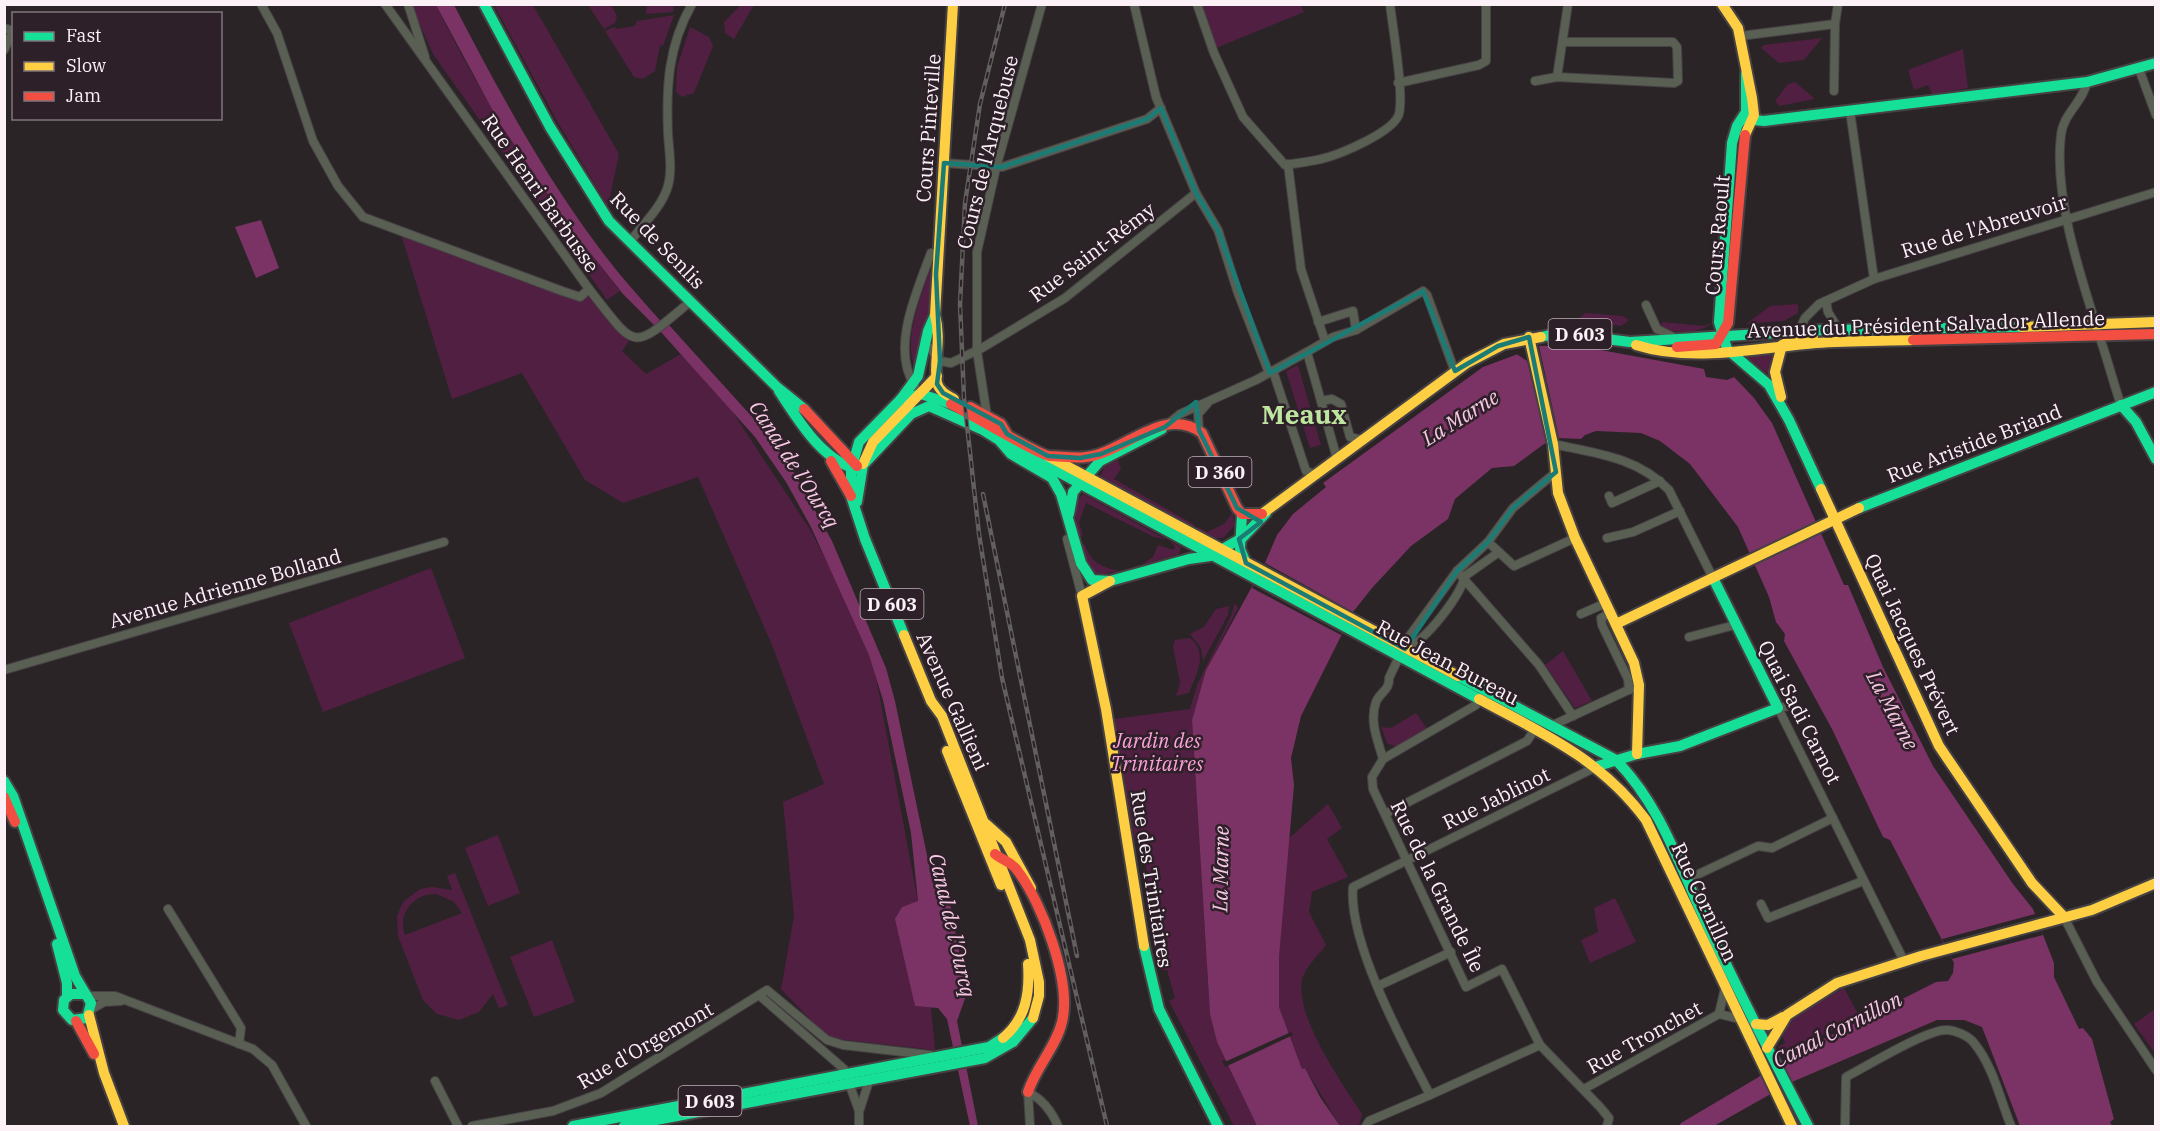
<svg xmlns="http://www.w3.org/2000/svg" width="2160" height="1131" font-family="'IBM Plex Serif',serif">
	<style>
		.green { fill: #511f41; fill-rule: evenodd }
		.water { fill: #7b3264 }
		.pier { fill: #2a2427 }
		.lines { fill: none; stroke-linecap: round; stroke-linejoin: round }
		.street-casing { stroke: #464244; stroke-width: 10 }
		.fast-casing { stroke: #464244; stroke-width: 14 }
		.slow-casing { stroke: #464244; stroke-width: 14 }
		.jam-casing { stroke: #464244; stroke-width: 14 }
		.street { stroke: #5a5f54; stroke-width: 8 }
		.fast { stroke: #16e098; stroke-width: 10 }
		.slow { stroke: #ffcf43; stroke-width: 10 }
		.jam { stroke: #f24e42; stroke-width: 10 }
		.rail-casing { stroke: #61605e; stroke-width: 4.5 }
		.rail { stroke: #2e2028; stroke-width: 2; stroke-dasharray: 7; stroke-linecap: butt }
		.marked { fill: none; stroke: #1b7c75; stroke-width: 4.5; stroke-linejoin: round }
		.labels { text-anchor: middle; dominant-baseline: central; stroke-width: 5; stroke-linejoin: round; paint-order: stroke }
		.shield { fill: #2e2028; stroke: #beb2b9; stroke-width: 1.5 }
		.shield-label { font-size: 18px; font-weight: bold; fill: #fbf1f7 }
		.street-label { font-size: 20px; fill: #fbf1f7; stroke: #2e2028 }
		.park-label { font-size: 20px; font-style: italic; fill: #fba1da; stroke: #2e2028 }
		.water-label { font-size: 21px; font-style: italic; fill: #f7c9e5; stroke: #2e2028 }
		.district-label { font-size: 26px; font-weight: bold; fill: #bee6a1; stroke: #2e2028 }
	</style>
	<rect width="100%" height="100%" fill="#2a2427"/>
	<g class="green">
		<path d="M 411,5 L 436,5 C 486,107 549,201 620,291 L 607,300 L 433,54 Z"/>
		<path d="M 494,5 L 533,5 L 619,154 L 608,206 L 557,121 Z"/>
		<path d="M 588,5 L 611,5 L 617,16 L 615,23 L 604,29 Z"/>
		<path d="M 647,5 L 647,4 L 674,5 L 673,12 L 646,14 Z"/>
		<path d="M 741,5 L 754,5 L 734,39 L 725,33 L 724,22 Z"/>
		<path d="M 1202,5 L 1301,5 L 1304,12 L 1216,48 Z"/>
		<path d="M 674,15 L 663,46 L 660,45 L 655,71 L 643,79 L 634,77 L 605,31 L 614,27 L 617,29 L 635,26 L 637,21 Z"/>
		<path d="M 690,27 L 709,37 L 713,46 L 694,93 L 682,97 L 676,92 L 677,67 Z"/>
		<path d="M 1822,38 L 1804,60 L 1779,63 L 1761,48 L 1764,45 Z"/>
		<path d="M 1963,49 L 1968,88 L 1932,94 L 1928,85 L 1914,90 L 1908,70 Z"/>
		<path d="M 1795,82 L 1815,99 L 1779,106 L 1775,101 L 1788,84 Z"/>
		<path d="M 400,231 L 579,296 L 589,289 L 629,341 L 622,351 L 646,374 L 681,354 L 726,402 L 811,531 L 870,645 L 918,902 L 902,907 L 915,1006 L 931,1007 L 935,1050 L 828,1038 L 781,989 L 794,916 L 783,802 L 824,784 L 772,645 L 698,477 L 623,503 L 585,480 L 522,373 L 452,399 Z"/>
		<path d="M 929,270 C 936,284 924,350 914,366 C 904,335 921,300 929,270 Z"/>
		<path d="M 1798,304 L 1798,313 L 1784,321 L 1746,324 L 1770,306 Z"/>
		<path d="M 1585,313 L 1623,316 L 1629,320 L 1621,326 L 1577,320 Z"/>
		<path d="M 1662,322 L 1704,326 L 1712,323 C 1699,334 1675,334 1660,327 Z"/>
		<path d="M 1772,355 L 1769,373 L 1767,373 L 1746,357 Z"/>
		<path d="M 1298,365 L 1321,445 L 1310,448 L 1286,371 Z"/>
		<path d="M 1118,460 L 1121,469 L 1114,479 L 1195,525 L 1193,527 L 1100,476 L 1105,466 Z"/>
		<path d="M 1082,495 L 1085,495 L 1167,540 L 1154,537 L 1086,503 L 1079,522 L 1083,536 L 1079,535 C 1077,522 1071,505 1082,495 Z"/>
		<path d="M 1233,512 L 1234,526 L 1223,538 L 1212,538 L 1196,529 L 1198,527 L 1207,532 L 1224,524 Z"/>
		<path d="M 1170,541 L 1181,547 L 1179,554 L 1141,565 L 1153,557 L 1158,545 L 1173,550 L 1175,547 Z"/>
		<path d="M 1081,543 L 1085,545 C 1091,563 1102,567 1119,571 C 1089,578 1089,570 1081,543 Z"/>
		<path d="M 431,568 L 465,658 L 323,712 L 289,623 Z"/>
		<path d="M 1235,603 L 1238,608 L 1206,670 L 1192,720 L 1210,1014 L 1217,1042 L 1257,1126 L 1234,1126 L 1169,1001 L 1175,998 L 1167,970 L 1162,970 L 1142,841 L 1135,842 L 1114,719 L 1190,709 L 1197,685 L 1231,616 Z"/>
		<path d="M 1229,606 L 1228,615 L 1203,661 L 1201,648 L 1190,634 L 1204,627 L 1216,609 Z"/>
		<path d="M 1190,638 C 1209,652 1196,676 1189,693 L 1176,696 L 1180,683 L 1173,646 L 1175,640 Z"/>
		<path d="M 1563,651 L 1592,701 L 1575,708 L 1545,665 Z"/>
		<path d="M 1416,713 L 1428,730 L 1398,748 L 1387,743 L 1381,727 L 1391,728 Z"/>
		<path d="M 1328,804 L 1342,828 L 1327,839 L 1348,877 L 1312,892 L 1309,912 L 1326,945 C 1319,954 1304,969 1302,980 C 1295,1017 1342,1083 1362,1114 L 1359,1126 L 1340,1126 L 1305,1068 L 1302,1069 L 1279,1007 L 1279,957 L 1288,839 Z"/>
		<path d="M 498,835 L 520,893 L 488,906 L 465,848 Z"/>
		<path d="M 455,873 L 508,1005 L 499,1008 L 493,994 L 479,1012 L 459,1020 L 437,1014 L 423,1000 L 398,936 L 397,916 L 403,902 L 420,889 L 432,887 L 452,890 L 447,876 ZM 437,894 L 454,902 L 462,913 L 405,935 C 397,913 414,893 437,894 Z"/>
		<path d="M 1615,898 L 1636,942 L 1590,963 L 1581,940 L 1598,932 L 1594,908 Z"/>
		<path d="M 552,940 L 575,1002 L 534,1017 L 510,957 Z"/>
		<path d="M 1844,988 L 1859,1016 L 1782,1056 L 1778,1047 L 1785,1043 L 1782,1035 L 1790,1022 L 1807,1009 Z"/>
		<path d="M 2155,1009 L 2155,1053 L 2134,1024 Z"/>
	</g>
	<g class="water">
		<path d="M 436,5 L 454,5 C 497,87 541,170 597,245 C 618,274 642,300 665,326 L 669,325 L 763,429 L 793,471 L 832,541 L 886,668 L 895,701 L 933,884 L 940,895 L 949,898 L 967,993 L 957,1021 L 978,1126 L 970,1126 L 947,1019 L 938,1008 L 915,1006 L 895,919 L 902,907 L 918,901 L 911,833 L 883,700 L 869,655 L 811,527 L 786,482 L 755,437 L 660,331 L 623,294 L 572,230 L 499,122 Z"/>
		<path d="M 261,220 L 279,268 L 256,278 L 235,227 Z"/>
		<path d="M 1539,346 L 1579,346 L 1704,369 L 1706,377 L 1727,380 L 1734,377 L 1754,398 L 1772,423 L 1844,585 L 1848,585 L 1883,667 L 1933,766 L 2013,884 L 2033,909 L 2054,963 L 2054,977 L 2079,1029 L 2083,1028 L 2092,1039 L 2114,1119 L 2110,1122 L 2112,1126 L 2020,1126 L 1982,1027 L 1964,1020 L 1937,1020 L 1792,1082 L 1714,1126 L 1679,1126 L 1681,1123 L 1757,1078 L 1784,1059 L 1936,982 L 1948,981 L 1953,973 L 1954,963 L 1890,840 L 1883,837 L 1832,729 L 1784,641 L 1785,634 L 1776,622 L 1769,597 L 1738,527 L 1690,464 L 1660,441 L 1641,433 L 1596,431 L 1585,435 L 1581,439 L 1559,438 L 1544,444 L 1514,466 L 1492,468 L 1455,499 L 1448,519 L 1411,546 L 1372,588 L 1353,612 L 1301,716 L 1291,758 L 1294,785 L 1279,957 L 1279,1007 L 1302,1069 L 1305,1068 L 1320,1097 L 1340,1126 L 1257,1126 L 1217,1042 L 1210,1014 L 1192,720 L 1206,670 L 1265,563 L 1277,535 L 1293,514 L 1326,487 L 1323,483 L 1483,367 Z"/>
	</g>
	<g class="pier">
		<path d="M 1539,346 L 1559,438 L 1547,443 L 1527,361 L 1515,353 Z"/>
		<path d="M 1265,563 L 1353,612 L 1341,635 L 1252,588 Z"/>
		<path d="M 2035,914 L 2043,935 L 1952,959 L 1942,939 Z"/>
		<path d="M 1291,1032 L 1293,1035 L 1225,1067 L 1222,1060 L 1227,1061 Z"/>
	</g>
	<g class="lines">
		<defs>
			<g id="street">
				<path d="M 261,4 L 277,33 L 313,141 L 338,186 L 363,217 L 562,291 L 580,297 L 589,289"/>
				<path d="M 385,4 L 589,289 C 638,351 630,352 691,301"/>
				<path d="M 408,4 L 425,57"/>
				<path d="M 1134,4 L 1156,97 L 1196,193 L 1218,230 L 1238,293 L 1269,373"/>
				<path d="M 1197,4 L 1214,53 L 1243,117 L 1285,165 C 1297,163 1309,162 1321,159 C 1339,155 1394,132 1399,114 C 1404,92 1393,30 1390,4"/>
				<path d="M 4,28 L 13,31 L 4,50"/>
				<path d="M 1740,36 L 1835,24"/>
				<path d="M 2139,69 L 2156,115"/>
				<path d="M 1557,77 L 1568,4"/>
				<path d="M 1535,81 L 1557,77 L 1674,83 L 1678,81 L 1677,47 L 1673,42 L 1564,42"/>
				<path d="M 2087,82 C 2083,102 2063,114 2061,135 C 2053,199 2083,283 2102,344 C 2109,365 2114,385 2121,405"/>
				<path d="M 1398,83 L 1479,65 L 1486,61 L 1486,4"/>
				<path d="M 1834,91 L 1835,24 L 1838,4"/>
				<path d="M 1850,111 L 1874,279"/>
				<path d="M 944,163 L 1002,167 L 1147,119 L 1161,108"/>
				<path d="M 1288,164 L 1301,269 L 1325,341"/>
				<path d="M 630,242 C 642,225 660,209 667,189 C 673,172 669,151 668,134 C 666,87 668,46 692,4"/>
				<path d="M 1826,301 L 1828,312 L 1839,330"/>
				<path d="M 1646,305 L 1657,329 L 1673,337"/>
				<path d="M 1318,322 L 1353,311 L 1356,330"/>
				<path d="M 1799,331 L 1805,318 L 1819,304 L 1874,279 L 2156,192"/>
				<path d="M 930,348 L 940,361 L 951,363 L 982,348 L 1065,298 L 1196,193"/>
				<path d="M 1307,352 L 1333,337 L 1356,330 L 1423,291 L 1427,295 L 1455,372"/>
				<path d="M 1273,371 L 1306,471 L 1316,475"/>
				<path d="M 915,386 C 890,349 917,291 931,253 L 938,254"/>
				<path d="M 987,416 L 977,351 L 977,252 L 996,168 L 1042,4"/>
				<path d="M 1169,423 L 1180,414 L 1256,380 L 1307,352 L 1321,401"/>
				<path d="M 1199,430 L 1198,414 L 1207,404"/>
				<path d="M 1553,444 C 1595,453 1637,457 1669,490 L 1713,578"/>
				<path d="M 1337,459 L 1321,401 L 1332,399 L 1341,404 L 1350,437 L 1362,440"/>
				<path d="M 1609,496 L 1612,503 L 1660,481"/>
				<path d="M 1607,538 L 1633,532 L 1680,511"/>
				<path d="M 1067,539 L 1082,596"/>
				<path d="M 1488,542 L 1514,566 L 1575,538"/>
				<path d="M 1457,571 L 1539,665 L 1573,716"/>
				<path d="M 1610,613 L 1601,618 L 1602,625 L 1628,679 L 1629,690"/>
				<path d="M 1581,614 L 1606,603"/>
				<path d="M 1689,637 L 1735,625"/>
				<path d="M 1406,648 C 1426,641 1460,596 1465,576 L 1499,552"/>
				<path d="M 4,670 L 444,542"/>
				<path d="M 1479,700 L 1476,705 L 1383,759 L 1372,777 L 1373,789 L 1466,987 L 1502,969 L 1540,1045 L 1600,1107 L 1609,1118 L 1607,1126"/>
				<path d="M 1792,705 L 1778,708 L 1904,961"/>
				<path d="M 1551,726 L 1639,685"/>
				<path d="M 1383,759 C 1378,741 1369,721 1376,702 C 1380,692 1390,690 1389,678 L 1408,638 L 1457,571 L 1488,542 L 1513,508 L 1556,472"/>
				<path d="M 1385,814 L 1527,741 L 1535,729"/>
				<path d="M 1686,880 L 1758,846 L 1772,848 L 1833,818"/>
				<path d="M 1761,904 L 1768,918 L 1863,881"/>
				<path d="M 168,909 L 241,1028 L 239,1044"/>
				<path d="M 2064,917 L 2097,982 L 2156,1070"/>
				<path d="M 1378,986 L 1451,952"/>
				<path d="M 87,996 L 115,996 L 253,1049 L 272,1065 L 306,1126"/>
				<path d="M 760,996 L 844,1069 L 859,1111 L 859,1126"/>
				<path d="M 92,1009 L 104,1002 L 121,1001"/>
				<path d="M 1719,1014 L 1740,1019 L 1760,1038"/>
				<path d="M 1719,1014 L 1725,988"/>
				<path d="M 1540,1045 L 1430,1095 C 1404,1045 1348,942 1353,887 L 1598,766"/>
				<path d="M 435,1081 L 458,1126"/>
				<path d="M 1584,1089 L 1719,1014"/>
				<path d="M 860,1109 L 869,1081"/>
				<path d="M 472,1126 L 553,1111 L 601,1093 L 767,990 L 827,1040 L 843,1045 L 930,1055"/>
				<path d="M 1030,1126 L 1028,1092 C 1042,1099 1052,1112 1058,1126"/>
				<path d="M 1366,1126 L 1369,1121 L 1430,1095"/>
				<path d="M 1845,1126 L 1846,1077 C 1867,1066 1926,1030 1946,1030 C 1955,1030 1969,1036 1974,1043 C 1993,1066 2000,1099 2011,1126"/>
			</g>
			<g id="fast">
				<path d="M 484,4 L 550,127 L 609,221 L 778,388 L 804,409"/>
				<path d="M 1746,74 L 1746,112 L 1737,126 L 1732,143 L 1719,322 L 1727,349 L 1769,385 L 1789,420 L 1821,489"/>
				<path d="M 1744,119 L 1764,121 L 2087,82 L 2156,63"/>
				<path d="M 1541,337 L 1558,333 L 1630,342 L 1824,330 L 2022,327"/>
				<path d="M 779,391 C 799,421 822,461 859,470"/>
				<path d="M 901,399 L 918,376 L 928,331 L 935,315"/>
				<path d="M 2121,405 L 2136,422 L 2156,459"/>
				<path d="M 1001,441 L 1479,699"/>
				<path d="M 857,502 L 863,465 L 911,414 L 929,406 L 983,430 L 999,440 L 1011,454 L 1052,478 L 1061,494 L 1081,563 L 1092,580 L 1110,581 L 1189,559 L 1210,556 L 1242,538 L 1266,513"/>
				<path d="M 1859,508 L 2156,392"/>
				<path d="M 1069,514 L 1073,492 L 1100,461 L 1162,429"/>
				<path d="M 1242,514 L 1240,549 L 1246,563"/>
				<path d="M 904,635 L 865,539 L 851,496 L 851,470 L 859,442 L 901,399 L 921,394 L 951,404"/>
				<path d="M 1458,676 L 1616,760 C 1661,806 1679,865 1706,922 C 1738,991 1773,1059 1808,1126"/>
				<path d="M 1598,766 L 1637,754 L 1680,746 L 1778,708 L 1713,578"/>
				<path d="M 4,781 L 13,796 L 75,976 L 91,1003 L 87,1018 L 72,1020 L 63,1010 L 64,1000 L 71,994 L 84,994"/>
				<path d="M 57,944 L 67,983 L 67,996"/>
				<path d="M 1144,946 L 1159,1009 L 1218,1126"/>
				<path d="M 573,1126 L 989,1047 L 1003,1038"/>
				<path d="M 624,1126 L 985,1058 L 1013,1042 L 1033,1018"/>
			</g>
			<g id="slow">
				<path d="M 953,4 L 935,315 C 942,341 933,363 937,383 C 939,391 947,395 954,399"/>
				<path d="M 1722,4 L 1738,28 L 1752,98 L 1754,115 L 1745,135"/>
				<path d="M 2022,327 L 2156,322"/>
				<path d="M 1529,337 L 1553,444 L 1558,493 L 1575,538 L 1634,663 L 1639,685 L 1637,754"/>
				<path d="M 1636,345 C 1692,363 1758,348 1816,343 C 1848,341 1881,341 1913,340"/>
				<path d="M 1781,397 L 1775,372 L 1782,345 L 1801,336 L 1813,336"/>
				<path d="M 1048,456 L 1458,676"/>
				<path d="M 863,464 L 873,442 L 937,376"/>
				<path d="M 1821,489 L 1939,746 L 2032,883 L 2064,917"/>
				<path d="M 1262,514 L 1467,363 L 1504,344 L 1541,337"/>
				<path d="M 1110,581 L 1082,596 L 1106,709 L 1144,946"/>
				<path d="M 1616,624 L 1859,508"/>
				<path d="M 904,635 L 931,701 L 942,716 L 1030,940 L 1039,982 L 1039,996 L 1033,1018"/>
				<path d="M 1479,699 C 1543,733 1602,760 1646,820 L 1792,1126"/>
				<path d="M 947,751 L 1001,885"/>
				<path d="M 986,824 L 1006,842 L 1031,888"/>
				<path d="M 89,1015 L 104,1073 L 124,1126"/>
				<path d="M 1756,1024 L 1768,1025 L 1783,1017"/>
				<path d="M 1003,1038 C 1026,1019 1030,993 1028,964"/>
				<path d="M 1767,1048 L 1787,1015 L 1837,983 L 1921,956 L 2092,910 L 2156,883"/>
			</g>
			<g id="jam">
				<path d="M 1913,340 L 2156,334"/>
				<path d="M 1677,347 L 1716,344 L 1728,323 L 1745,135"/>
				<path d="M 951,404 C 965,411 1039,455 1049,456 C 1060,456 1075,459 1086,457 C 1124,453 1164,404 1202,433 L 1237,508 L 1242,514 L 1262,514"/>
				<path d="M 970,407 L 1001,424 L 1007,434"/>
				<path d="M 804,409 L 857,466"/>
				<path d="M 831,461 L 851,496"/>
				<path d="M 4,797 L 15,822"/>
				<path d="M 995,854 C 1002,860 1012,862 1017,870 C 1042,902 1072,982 1062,1022 C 1056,1047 1036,1067 1028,1092"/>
				<path d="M 76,1021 L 94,1054"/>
			</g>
		</defs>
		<use href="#street" class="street-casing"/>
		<use href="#fast" class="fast-casing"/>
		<use href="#slow" class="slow-casing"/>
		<use href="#jam" class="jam-casing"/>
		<use href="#street" class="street"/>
		<use href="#fast" class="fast"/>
		<use href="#slow" class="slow"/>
		<use href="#jam" class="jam"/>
		<defs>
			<g id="rail">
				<path d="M 1005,4 L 980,104 L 965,203 L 960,304 L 964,398 L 979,534 L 1002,678 L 1107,1126"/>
				<path d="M 983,494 L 1077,956"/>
			</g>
		</defs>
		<use href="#rail" class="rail-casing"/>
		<use href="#rail" class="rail"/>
	</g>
	<path class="marked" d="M 1161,108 L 1196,193 L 1218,230 L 1270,373 L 1423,291 L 1455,371 L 1498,346 L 1529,337 L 1556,472 L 1513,508 L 1488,542 L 1457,571 L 1405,649 L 1246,563 L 1239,539 L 1261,522 L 1237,508 L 1199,430 L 1196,402 L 1165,427 L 1101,454 L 1080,458 L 1048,456 L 1007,434 L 1001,424 L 943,393 L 937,384 L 940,361 L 936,274 L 944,163 L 1002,167 L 1147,119 Z"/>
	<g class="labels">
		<g class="shield">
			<rect x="1548.5" y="319" width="63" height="30" rx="4.5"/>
			<rect x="1188.5" y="457" width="63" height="30" rx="4.5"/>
			<rect x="860.5" y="589" width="63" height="30" rx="4.5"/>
			<rect x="678.5" y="1086" width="63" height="30" rx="4.5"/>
		</g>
		<g class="shield-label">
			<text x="1580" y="334">D 603</text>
			<text x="1220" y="472">D 360</text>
			<text x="892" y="604">D 603</text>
			<text x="710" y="1101">D 603</text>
		</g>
		<g class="street-label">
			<text transform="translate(928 128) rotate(-86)">Cours Pinteville</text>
			<text transform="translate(987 152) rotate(-76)">Cours de l'Arquebuse</text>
			<text transform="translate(541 193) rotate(55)">Rue Henri Barbusse</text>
			<text transform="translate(1984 226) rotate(-17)">Rue de l'Abreuvoir</text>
			<text transform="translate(1717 235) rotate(-85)">Cours Raoult</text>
			<text transform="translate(658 240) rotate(46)">Rue de Senlis</text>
			<text transform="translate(1092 252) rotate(-37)">Rue Saint-Rémy</text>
			<text transform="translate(1926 324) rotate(-2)">Avenue du Président Salvador Allende</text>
			<text transform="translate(1974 443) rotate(-21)">Rue Aristide Briand</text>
			<text transform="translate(225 588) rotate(-16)">Avenue Adrienne Bolland</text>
			<text transform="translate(1913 644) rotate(65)">Quai Jacques Prévert</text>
			<text transform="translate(1448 662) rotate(28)">Rue Jean Bureau</text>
			<text transform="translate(953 701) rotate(66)">Avenue Gallieni</text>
			<text transform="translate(1800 712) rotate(63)">Quai Sadi Carnot</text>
			<text transform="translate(1496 798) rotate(-26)">Rue Jablinot</text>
			<text transform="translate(1152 879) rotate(81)">Rue des Trinitaires</text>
			<text transform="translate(1438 886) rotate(64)">Rue de la Grande Île</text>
			<text transform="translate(1705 902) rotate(65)">Rue Cornillon</text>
			<text transform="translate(1644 1037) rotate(-29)">Rue Tronchet</text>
			<text transform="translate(645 1045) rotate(-30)">Rue d'Orgemont</text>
		</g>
		<g class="park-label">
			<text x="1157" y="740">Jardin des<tspan x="1157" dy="23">Trinitaires</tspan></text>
		</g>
		<g class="water-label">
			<text transform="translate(1460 417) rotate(-32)">La Marne</text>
			<text transform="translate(795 464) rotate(57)">Canal de l'Ourcq</text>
			<text transform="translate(1893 710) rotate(62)">La Marne</text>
			<text transform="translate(1220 869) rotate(-89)">La Marne</text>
			<text transform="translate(953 925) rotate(77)">Canal de l'Ourcq</text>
			<text transform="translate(1837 1029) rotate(-27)">Canal Cornillon</text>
		</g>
		<g class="district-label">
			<text x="1304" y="414">Meaux</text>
		</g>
	</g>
	<rect width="2160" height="1131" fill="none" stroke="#fbf1f7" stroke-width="12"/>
	<rect x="12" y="12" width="210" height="108" fill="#2e2028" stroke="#80747b" stroke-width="1.5"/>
	<rect x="24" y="32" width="30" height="9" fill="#16e098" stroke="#80747b" stroke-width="1.5"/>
	<text x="66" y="42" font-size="18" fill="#fbf1f7">Fast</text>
	<rect x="24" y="62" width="30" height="9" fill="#ffcf43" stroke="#80747b" stroke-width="1.5"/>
	<text x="66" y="72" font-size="18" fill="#fbf1f7">Slow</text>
	<rect x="24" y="92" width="30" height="9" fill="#f24e42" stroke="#80747b" stroke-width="1.5"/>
	<text x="66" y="102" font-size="18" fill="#fbf1f7">Jam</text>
</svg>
